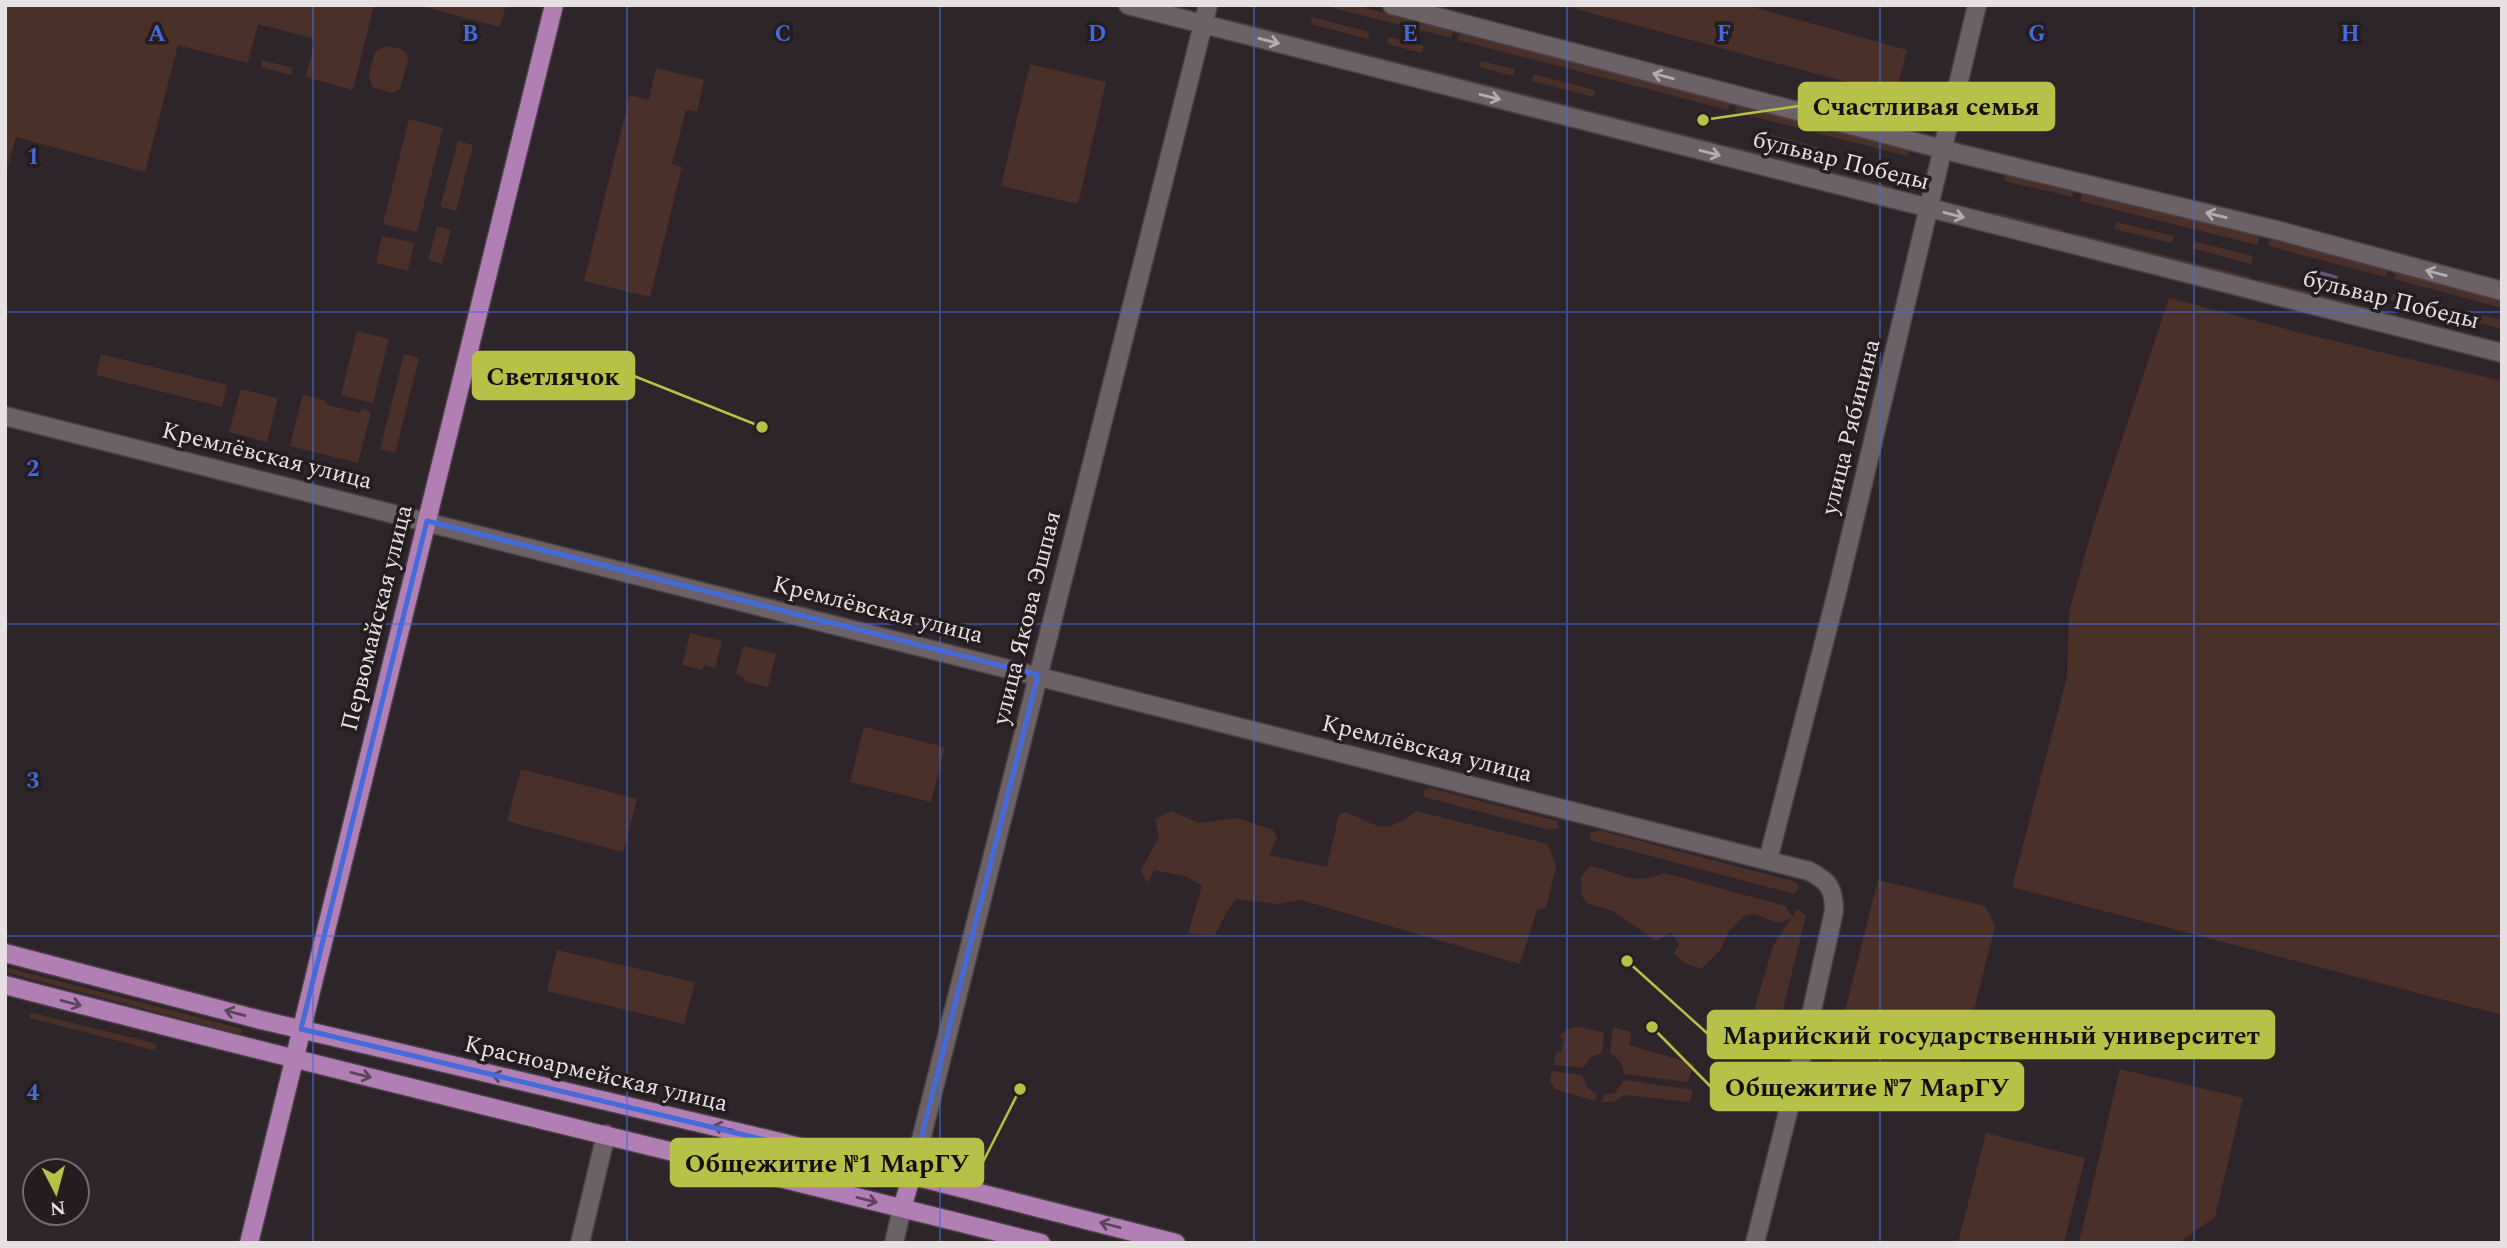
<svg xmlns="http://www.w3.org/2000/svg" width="2507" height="1248" font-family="Spectral,serif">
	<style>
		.green { fill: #493028 }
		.water { fill: #5f5575 }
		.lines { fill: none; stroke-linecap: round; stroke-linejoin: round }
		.minor-casing { stroke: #484044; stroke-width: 21 }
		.major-casing { stroke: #484044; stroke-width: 21 }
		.minor { stroke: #6c6166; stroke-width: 18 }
		.major { stroke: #b27fb5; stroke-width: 18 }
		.oneway { stroke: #b5adb1 }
		.oneway2 { stroke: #5d445c }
		.marked { fill: none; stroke: #456bda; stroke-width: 5; stroke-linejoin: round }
		.grid { fill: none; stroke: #456bda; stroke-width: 2; stroke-opacity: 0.55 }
		.labels { text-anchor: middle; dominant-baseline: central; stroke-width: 7; stroke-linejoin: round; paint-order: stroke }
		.street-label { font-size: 24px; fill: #e6e0e3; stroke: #251c20 }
		.grid-label { font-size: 23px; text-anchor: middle; font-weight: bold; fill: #456bda; stroke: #251c20; stroke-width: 7; stroke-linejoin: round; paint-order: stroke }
		.leader { fill: none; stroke: #b7c148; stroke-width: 2.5 }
		.callout-dot { fill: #b7c148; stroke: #251c20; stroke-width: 2.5 }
		.callout { fill: #b7c148; stroke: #b7c148; stroke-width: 2.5 }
		.callout-label { font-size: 26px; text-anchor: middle; font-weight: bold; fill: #111 }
	</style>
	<rect width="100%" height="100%" fill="#2e252a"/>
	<g class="green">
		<path d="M 5,5 L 374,5 L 353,90 L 306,77 L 315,39 L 258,24 L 248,63 L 178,45 L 145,172 L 16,137 L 5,177 Z"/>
		<path d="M 418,5 L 506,5 L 500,27 Z"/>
		<path d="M 1322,5 L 1355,5 L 1453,30 L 1451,38 Z"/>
		<path d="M 1561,5 L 1745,5 L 1907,50 L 1895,95 Z"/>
		<path d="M 1312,17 L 1369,32 L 1368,39 L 1311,24 Z"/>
		<path d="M 1228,19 L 1720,143 L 1717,151 L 1226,27 Z"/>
		<path d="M 1460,32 L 1730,102 L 1728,110 L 1458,40 Z"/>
		<path d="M 1388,37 L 1424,46 L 1422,53 L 1387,44 Z"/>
		<path d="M 385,46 L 401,49 L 407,53 L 408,61 L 400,89 L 393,93 L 372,87 L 369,74 L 375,52 Z"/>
		<path d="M 262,60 L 293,68 L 291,75 L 261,67 Z"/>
		<path d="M 1481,61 L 1515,69 L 1513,76 L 1479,67 Z"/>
		<path d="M 1030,64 L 1106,82 L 1078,204 L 1001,186 Z"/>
		<path d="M 656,68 L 704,80 L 697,112 L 686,110 L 672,164 L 682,167 L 650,297 L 584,281 L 630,95 L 649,100 Z"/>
		<path d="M 1533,74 L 1595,90 L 1594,97 L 1532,81 Z"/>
		<path d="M 1737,104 L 1910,148 L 1907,156 L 1735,112 Z"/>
		<path d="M 409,119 L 443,128 L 417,232 L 383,224 Z"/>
		<path d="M 1761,132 L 1818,147 L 1817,154 L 1759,139 Z"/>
		<path d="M 458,141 L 473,145 L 456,211 L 440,207 Z"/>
		<path d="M 1728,145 L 1898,188 L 1896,196 L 1725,154 Z"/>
		<path d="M 2006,171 L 2074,188 L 2072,197 L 2004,181 Z"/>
		<path d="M 2083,190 L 2260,234 L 2258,245 L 2080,201 Z"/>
		<path d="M 1994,212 L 2064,230 L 2062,240 L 1992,222 Z"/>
		<path d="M 2116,222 L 2174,236 L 2172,243 L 2114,229 Z"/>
		<path d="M 437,226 L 451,230 L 442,264 L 428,260 Z"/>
		<path d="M 2071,232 L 2251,277 L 2248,287 L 2069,242 Z"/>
		<path d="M 382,236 L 414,243 L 408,271 L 376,263 Z"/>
		<path d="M 2270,236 L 2388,267 L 2386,277 L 2268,246 Z"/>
		<path d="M 2194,241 L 2253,256 L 2251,264 L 2192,248 Z"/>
		<path d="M 2397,270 L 2502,297 L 2502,308 L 2394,279 Z"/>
		<path d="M 2259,279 L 2377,310 L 2375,319 L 2256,288 Z"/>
		<path d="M 2393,293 L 2454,308 L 2452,316 L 2391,300 Z"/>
		<path d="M 2169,298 L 2297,332 L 2502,381 L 2502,1015 L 2012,887 L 2067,677 L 2069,612 L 2094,523 Z"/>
		<path d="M 2385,313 L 2502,342 L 2502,352 L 2383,321 Z"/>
		<path d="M 2473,313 L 2502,320 L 2502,329 L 2471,321 Z"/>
		<path d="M 357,331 L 389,339 L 373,403 L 341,395 Z"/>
		<path d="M 101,354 L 227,385 L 222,407 L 96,375 Z"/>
		<path d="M 404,354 L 419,358 L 395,453 L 380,449 Z"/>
		<path d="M 241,389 L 278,398 L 267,442 L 229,432 Z"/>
		<path d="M 303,394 L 324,400 L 327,405 L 360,413 L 362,409 L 371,412 L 358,463 L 290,446 Z"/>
		<path d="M 690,633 L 722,641 L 715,668 L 704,665 L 702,670 L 682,665 Z"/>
		<path d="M 743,646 L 776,654 L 768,687 L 746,682 L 742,676 L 736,674 Z"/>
		<path d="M 864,727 L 945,747 L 931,802 L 850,782 Z"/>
		<path d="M 521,769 L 637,799 L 623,852 L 507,821 Z"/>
		<path d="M 1429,788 L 1557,821 L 1559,828 L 1550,830 L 1424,797 L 1423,791 Z"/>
		<path d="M 1171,811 L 1199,823 L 1237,818 L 1273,830 L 1277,838 L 1269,855 L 1327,867 L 1339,814 L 1346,812 C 1381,827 1383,836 1416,811 L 1548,844 L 1556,867 L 1546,908 L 1537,910 L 1520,964 L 1301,900 L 1279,904 L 1236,899 L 1226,913 L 1215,935 L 1188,934 L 1202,886 L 1185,876 L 1154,870 L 1147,883 L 1141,870 L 1159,837 L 1155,819 Z"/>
		<path d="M 1598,830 L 1796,882 L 1799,888 L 1794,894 L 1590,840 L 1590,833 Z"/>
		<path d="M 1590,866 C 1623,872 1629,887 1664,873 L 1786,906 L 1792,917 L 1797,909 L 1806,915 L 1778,1030 L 1754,1010 L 1773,946 L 1791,918 L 1779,923 L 1754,914 L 1744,916 L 1728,932 L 1721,949 L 1701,969 L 1684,963 L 1674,953 L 1679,945 L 1671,932 L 1656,941 L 1613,911 L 1588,904 L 1581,895 L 1581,877 Z"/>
		<path d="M 1878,880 L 1985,906 L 1995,926 L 1953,1093 L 1832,1063 Z"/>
		<path d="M 557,950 L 695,982 L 684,1024 L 547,991 Z"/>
		<path d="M 5,967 L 242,1029 L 240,1034 L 5,972 Z"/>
		<path d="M 33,1013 L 154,1043 L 157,1047 L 153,1050 L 30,1018 L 29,1014 Z"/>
		<path d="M 1581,1027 L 1604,1033 L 1602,1053 L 1591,1057 L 1583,1068 L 1554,1065 L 1556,1051 L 1561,1052 L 1564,1039 L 1560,1036 C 1566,1028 1571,1027 1581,1027 Z"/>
		<path d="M 1613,1027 L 1631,1032 L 1629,1045 L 1694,1064 L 1688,1082 L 1624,1074 C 1623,1065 1619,1057 1610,1054 Z"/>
		<path d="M 2120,1069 L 2243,1098 L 2215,1217 L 2178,1243 L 2079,1243 Z"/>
		<path d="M 1552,1071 L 1582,1075 L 1588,1088 L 1597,1095 L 1595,1101 L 1555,1089 L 1550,1081 Z"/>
		<path d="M 1624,1080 L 1693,1090 L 1690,1102 L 1624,1095 L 1613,1102 L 1602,1102 L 1604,1095 L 1615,1093 Z"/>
		<path d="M 1986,1133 L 2085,1158 L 2064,1243 L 1958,1243 Z"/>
	</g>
	<path class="water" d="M 2313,269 L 2338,276 L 2335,286 L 2311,280 Z"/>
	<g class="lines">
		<defs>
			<g id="minor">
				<path d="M 1128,5 L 2502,353"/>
				<path d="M 1392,5 L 1965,155 L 2280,231 L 2502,291"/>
				<path d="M 5,416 L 1809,871 C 1829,881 1834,889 1834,911 L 1800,1064 L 1755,1243"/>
				<path d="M 1768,860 L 1838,588 L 1977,5"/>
				<path d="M 912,1175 L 1208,5"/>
				<path d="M 580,1243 L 606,1134"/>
				<path d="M 894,1243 L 902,1208"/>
			</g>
			<g id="major">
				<path d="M 5,953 L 261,1020 L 780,1142 L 1176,1243"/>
				<path d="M 5,985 C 349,1075 696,1156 1041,1243"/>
				<path d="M 902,1208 L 912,1175"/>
				<path d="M 249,1243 L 554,5"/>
			</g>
		</defs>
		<use href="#minor" class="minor-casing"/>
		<use href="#major" class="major-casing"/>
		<use href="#minor" class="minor"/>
		<use href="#major" class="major"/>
	</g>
	<defs><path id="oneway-shaft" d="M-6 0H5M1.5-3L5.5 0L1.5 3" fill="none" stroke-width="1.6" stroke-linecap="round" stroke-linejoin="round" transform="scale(1.75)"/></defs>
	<g class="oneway">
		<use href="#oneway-shaft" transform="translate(1269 41) rotate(14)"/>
		<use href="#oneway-shaft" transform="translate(1663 76) rotate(-165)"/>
		<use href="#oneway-shaft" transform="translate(1490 97) rotate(14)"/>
		<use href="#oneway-shaft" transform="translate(1710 153) rotate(14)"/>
		<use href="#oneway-shaft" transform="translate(1954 215) rotate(14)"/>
		<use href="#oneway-shaft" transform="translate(2216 215) rotate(-166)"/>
		<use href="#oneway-shaft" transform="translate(2436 273) rotate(-165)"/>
	</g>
	<g class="oneway2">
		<use href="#oneway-shaft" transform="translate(71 1003) rotate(15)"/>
		<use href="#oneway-shaft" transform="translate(235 1013) rotate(-165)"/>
		<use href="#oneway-shaft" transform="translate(361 1075) rotate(14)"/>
		<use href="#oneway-shaft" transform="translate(502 1077) rotate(-167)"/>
		<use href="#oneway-shaft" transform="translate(723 1128) rotate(-167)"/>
		<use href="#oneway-shaft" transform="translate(867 1200) rotate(14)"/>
		<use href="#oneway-shaft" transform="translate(1110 1225) rotate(-165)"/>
	</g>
	<path class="marked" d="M 427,521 L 1038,675 L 912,1175 L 301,1029 Z"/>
	<path class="grid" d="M 313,5 L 313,1243M 627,5 L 627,1243M 940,5 L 940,1243M 1254,5 L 1254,1243M 1567,5 L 1567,1243M 1880,5 L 1880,1243M 2194,5 L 2194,1243M 5,312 L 2502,312M 5,624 L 2502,624M 5,936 L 2502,936"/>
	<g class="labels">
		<g class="street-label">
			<text transform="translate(1841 161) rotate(14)">бульвар Победы</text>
			<text transform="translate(2391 300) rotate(14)">бульвар Победы</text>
			<text transform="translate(1851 427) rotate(-76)">улица Рябинина</text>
			<text transform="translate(267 456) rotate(14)">Кремлёвская улица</text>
			<text transform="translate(878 610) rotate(14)">Кремлёвская улица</text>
			<text transform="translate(377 618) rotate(-76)">Первомайская улица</text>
			<text transform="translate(1027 618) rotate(-76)">улица Якова Эшпая</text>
			<text transform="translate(1427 749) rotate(14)">Кремлёвская улица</text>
			<text transform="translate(596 1074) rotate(13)">Красноармейская улица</text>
		</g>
	</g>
	<g class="grid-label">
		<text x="157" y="41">A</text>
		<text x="470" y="41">B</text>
		<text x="783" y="41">C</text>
		<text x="1097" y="41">D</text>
		<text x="1410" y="41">E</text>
		<text x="1724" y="41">F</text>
		<text x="2037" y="41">G</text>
		<text x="2350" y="41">H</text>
		<text x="33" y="164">1</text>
		<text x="33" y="476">2</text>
		<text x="33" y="788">3</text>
		<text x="33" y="1100">4</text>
	</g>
	<path class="leader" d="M1703 120L1799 106M762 427L634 376M1627 961L1708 1034M1652 1027L1711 1087M1020 1089L983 1162"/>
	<g class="callout-dot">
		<circle cx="1703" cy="120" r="7"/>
		<circle cx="762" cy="427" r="7"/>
		<circle cx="1627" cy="961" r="7"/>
		<circle cx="1652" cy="1027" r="7"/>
		<circle cx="1020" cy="1089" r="7"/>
	</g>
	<g class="callout">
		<rect x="1799" y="83" width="255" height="47" rx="7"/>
		<rect x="473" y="352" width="161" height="47" rx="7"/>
		<rect x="1708" y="1011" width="566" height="47" rx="7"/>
		<rect x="1711" y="1063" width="312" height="47" rx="7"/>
		<rect x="671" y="1139" width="312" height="47" rx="7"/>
	</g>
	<g class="callout-label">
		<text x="1926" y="115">Счастливая семья</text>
		<text x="553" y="385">Светлячок</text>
		<text x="1991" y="1044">Марийский государственный университет</text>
		<text x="1867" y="1096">Общежитие №7 МарГУ</text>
		<text x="827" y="1172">Общежитие №1 МарГУ</text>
	</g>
	<rect width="2507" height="1248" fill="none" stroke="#e6e0e3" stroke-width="14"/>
	<g transform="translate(56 1192) rotate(174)"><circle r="33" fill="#251c20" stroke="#726a6e" stroke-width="2"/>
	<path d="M0-5L12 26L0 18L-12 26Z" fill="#b7c148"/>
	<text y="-10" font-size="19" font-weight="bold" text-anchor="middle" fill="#e6e0e3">N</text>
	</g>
</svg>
